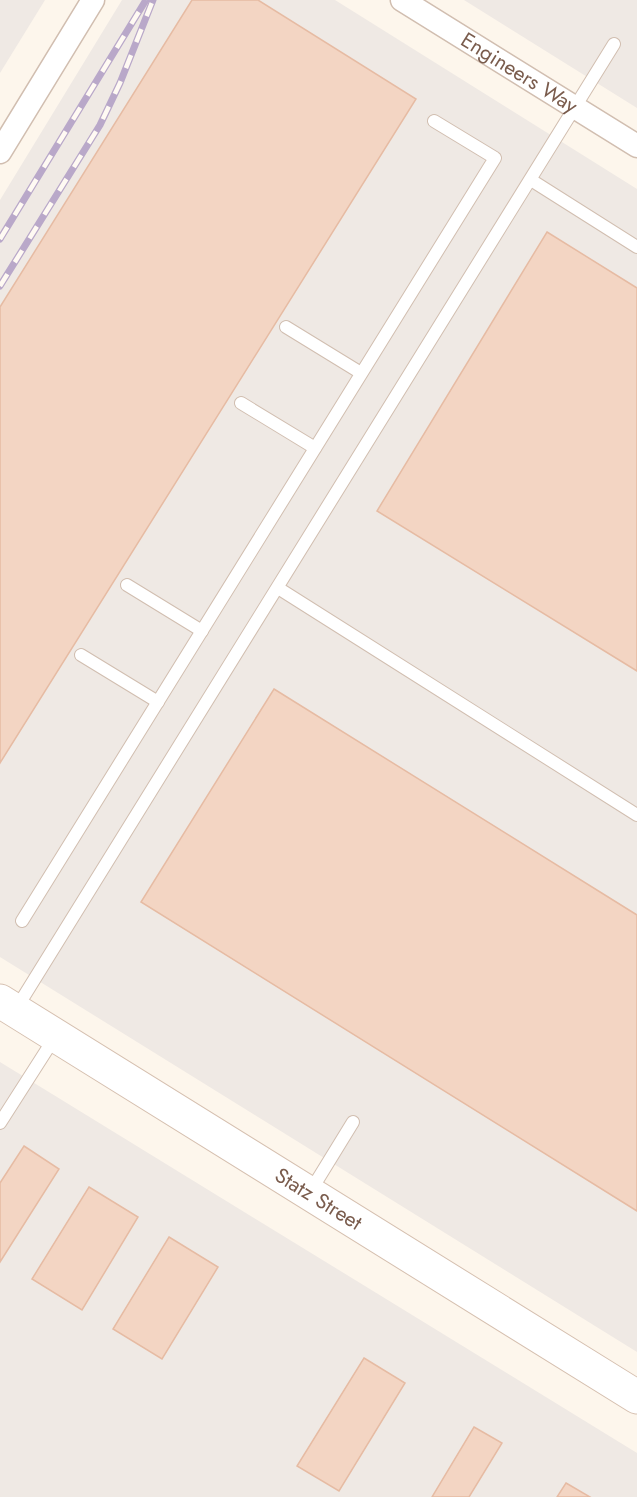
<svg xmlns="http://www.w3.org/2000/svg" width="637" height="1497" font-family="Jost,sans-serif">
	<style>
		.industrial { fill: #efe9e4 }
		.building { fill: #f3d5c3; stroke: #e6bba3; stroke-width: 1.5 }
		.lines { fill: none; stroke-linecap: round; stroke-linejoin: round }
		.lane-casing { stroke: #d1beb0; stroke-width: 14 }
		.street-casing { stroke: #d1beb0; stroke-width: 25 }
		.secondary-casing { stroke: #d6c0b0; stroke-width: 35 }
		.lane { stroke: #fff; stroke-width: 12 }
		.street { stroke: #fff; stroke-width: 22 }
		.secondary { stroke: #fff; stroke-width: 33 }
		.rail-casing { stroke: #b9a8c9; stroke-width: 7 }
		.rail { stroke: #fffaf3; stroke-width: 4.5; stroke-dasharray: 14; stroke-linecap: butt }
		.labels { text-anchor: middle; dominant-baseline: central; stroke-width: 4.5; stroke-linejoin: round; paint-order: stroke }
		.street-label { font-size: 21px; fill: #7a5c4d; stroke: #fffaf3 }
	</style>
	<rect width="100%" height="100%" fill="#fdf6ec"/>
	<g class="industrial">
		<path d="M 0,0 L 45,0 L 0,73 Z"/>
		<path d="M 122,0 L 335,0 L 637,189 L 637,1352 L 0,957 L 0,200 Z"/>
		<path d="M 464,0 L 637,0 L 637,108 Z"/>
		<path d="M 0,1062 L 637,1453 L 637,1497 L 0,1497 Z"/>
	</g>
	<g class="building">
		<path d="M 192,0 L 258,0 L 416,99 L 0,763 L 0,307 Z"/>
		<path d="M 547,232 L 637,288 L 637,671 L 377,511 Z"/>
		<path d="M 274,689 L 637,915 L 637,1211 L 141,902 Z"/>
		<path d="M 24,1146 L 59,1169 L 0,1262 L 0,1183 Z"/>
		<path d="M 89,1187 L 138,1217 L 82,1310 L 32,1279 Z"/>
		<path d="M 169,1237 L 218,1267 L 162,1359 L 113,1329 Z"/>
		<path d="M 364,1358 L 405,1383 L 339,1491 L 297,1466 Z"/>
		<path d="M 474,1427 L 502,1443 L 469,1497 L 432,1497 Z"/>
		<path d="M 566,1483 L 590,1497 L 557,1497 Z"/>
	</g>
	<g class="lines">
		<defs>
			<g id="lane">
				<path d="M 531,180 L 637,247"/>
				<path d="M 286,327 L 361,373"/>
				<path d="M 241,403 L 315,448"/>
				<path d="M 127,585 L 202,631"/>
				<path d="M 278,588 L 637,815"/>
				<path d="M 81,655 L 158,702"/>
				<path d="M 22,921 L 495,158 L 434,121"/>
				<path d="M 16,1009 L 614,44"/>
				<path d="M 0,1123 L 55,1037"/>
				<path d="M 310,1192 L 353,1122"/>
			</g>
			<g id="street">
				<path id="s1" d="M 402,0 L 637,146"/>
				<path d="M 0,152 L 93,0"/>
			</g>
			<g id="secondary">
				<path id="s2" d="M 0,1001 L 637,1397"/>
			</g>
		</defs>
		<use href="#lane" class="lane-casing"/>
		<use href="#street" class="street-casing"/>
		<use href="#secondary" class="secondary-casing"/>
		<use href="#lane" class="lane"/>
		<use href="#street" class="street"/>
		<use href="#secondary" class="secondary"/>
		<defs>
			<g id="rail">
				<path d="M 0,239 L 146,0"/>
				<path d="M 0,286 L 100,125 L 120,83 L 153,0"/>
			</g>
		</defs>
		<use href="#rail" class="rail-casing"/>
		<use href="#rail" class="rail"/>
	</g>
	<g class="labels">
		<g class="street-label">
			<text stroke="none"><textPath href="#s1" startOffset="138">Engineers Way</textPath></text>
			<text stroke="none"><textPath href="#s2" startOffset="375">Statz Street</textPath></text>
		</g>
	</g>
</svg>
